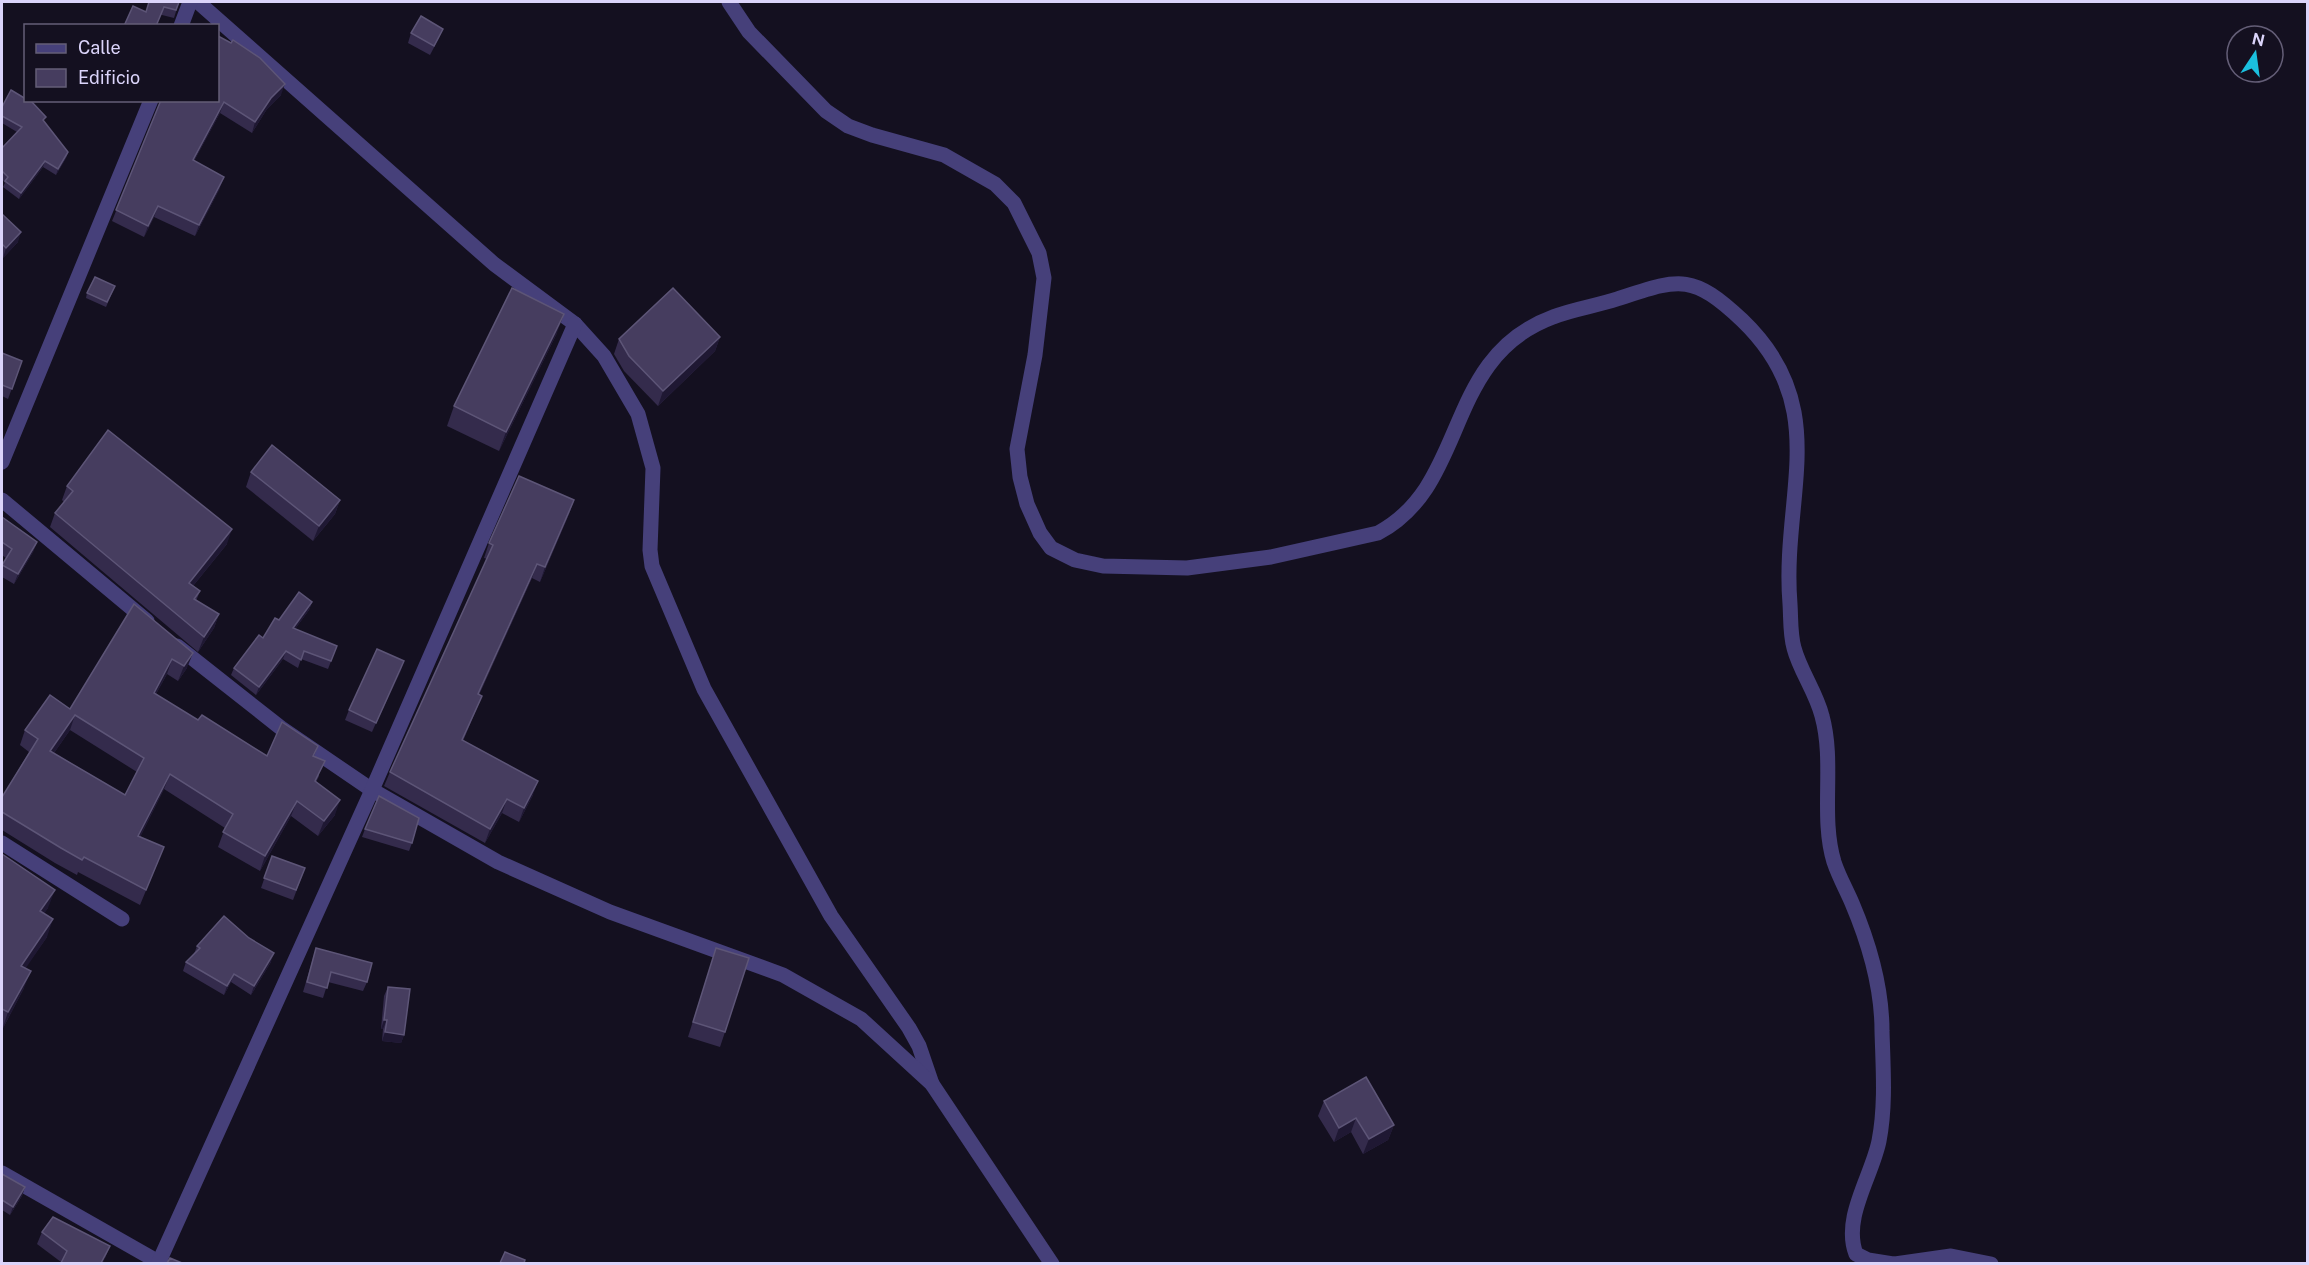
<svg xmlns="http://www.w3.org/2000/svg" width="2309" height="1265" font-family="'Public Sans',sans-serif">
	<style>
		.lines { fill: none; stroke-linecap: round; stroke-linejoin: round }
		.street { stroke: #46407a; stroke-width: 15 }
		.wall { fill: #342b4c; fill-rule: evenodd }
		.shaded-wall { fill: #1f1833 }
		.building { fill: #463d5f; stroke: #5d5577; stroke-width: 1.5; fill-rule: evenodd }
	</style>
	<rect width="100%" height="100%" fill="#141020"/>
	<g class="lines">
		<g class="street">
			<path d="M 198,2 L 494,264 L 575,324 L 604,356 L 638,414 L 653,468 L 650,550 L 652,566 L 704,689 L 831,916 L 909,1028 L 919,1046 L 932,1084"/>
			<path d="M 729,2 L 749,32 L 826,111 L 848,126 L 872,135 L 944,155 L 995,184 L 1014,203 L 1039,253 L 1044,278 L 1035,355 L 1017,449 L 1020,477 L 1027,504 L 1040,533 L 1051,548 L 1075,560 L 1103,566 L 1187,568 L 1271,557 L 1378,533 C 1470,484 1442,358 1553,317 C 1573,309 1596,306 1617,299 C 1679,279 1691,272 1742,320 C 1834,408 1781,495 1790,604 C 1791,619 1790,634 1794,648 C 1800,671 1816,692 1822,716 C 1835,763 1820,816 1834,862 C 1839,877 1846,889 1852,903 C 1869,943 1882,987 1882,1031 C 1883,1067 1886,1105 1879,1141 C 1872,1176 1842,1218 1856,1254 L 1868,1260 L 1893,1264"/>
			<path d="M 181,26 L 190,2"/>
			<path d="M 2,462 L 151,100"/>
			<path d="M 2,500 L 147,621"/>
			<path d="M 177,646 L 281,728 L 372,790 L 498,862 L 610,912 L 783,975 L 861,1019 L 932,1084 L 1052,1264"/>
			<path d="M 2,843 L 122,919"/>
			<path d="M 2,1173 L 162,1264"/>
			<path d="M 158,1264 L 372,790 L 575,324"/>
			<path d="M 1895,1264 L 1951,1256 L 1991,1264"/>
		</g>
	</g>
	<g class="wall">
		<path d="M 149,2 L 179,2 L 174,18 L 146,11 Z"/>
		<path d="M 443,29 L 439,38 L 430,55 L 408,43 L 411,33 Z"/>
		<path d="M 281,95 L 267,109 L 252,133 L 220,113 L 194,161 L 220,188 L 195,236 L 154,217 L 144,237 L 112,221 L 160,103 L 160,100 L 218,100 Z"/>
		<path d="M 2,107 L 44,122 L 68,152 L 66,158 L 56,175 L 43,167 L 19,199 L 3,187 L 5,183 L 2,179 L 2,148 L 17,132 L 2,123 Z"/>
		<path d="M 2,214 L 18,242 L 3,258 L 2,257 Z"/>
		<path d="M 115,286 L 106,307 L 86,298 L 87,293 Z"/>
		<path d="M 557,333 L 499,451 L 447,426 L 454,406 Z"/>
		<path d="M 720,337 L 715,351 L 658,406 L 624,371 L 614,354 L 619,339 Z"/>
		<path d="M 2,353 L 22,361 L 8,399 L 2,396 Z"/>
		<path d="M 251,472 L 340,500 L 335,514 L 313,541 L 246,487 Z"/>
		<path d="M 67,486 L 227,544 L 193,586 L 200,591 L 196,601 L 219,614 L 214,628 L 198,652 L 50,527 L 55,513 L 64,502 L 62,500 Z"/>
		<path d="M 574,500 L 569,514 L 540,582 L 532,578 L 479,695 L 482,696 L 476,710 L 463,741 L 533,795 L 519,822 L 502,813 L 485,843 L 384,786 L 390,772 L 487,559 L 484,558 L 489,543 Z"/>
		<path d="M 2,517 L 37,542 L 33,552 L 14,584 L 2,577 L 2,567 L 6,558 L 2,555 Z"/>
		<path d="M 312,602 L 309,610 L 295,629 L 337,646 L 328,669 L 301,659 L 298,668 L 283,659 L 256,695 L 231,675 L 234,668 L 279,620 Z"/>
		<path d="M 134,604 L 187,668 L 178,681 L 167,674 L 156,694 L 198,720 L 267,756 L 318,746 L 314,756 L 319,776 L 316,782 L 335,815 L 318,836 L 291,816 L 260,871 L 218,847 L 225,828 L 164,789 L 140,837 L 164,847 L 140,905 L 78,872 L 77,875 L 55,863 L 2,830 L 2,797 L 29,752 L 20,745 L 25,730 L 70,709 ZM 70,730 L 137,772 L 125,795 L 54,753 Z"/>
		<path d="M 404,661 L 372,732 L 345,720 L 349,710 Z"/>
		<path d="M 365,829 L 412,843 L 409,851 L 362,837 Z"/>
		<path d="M 2,854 L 48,908 L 44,913 L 47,937 L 25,968 L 24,988 L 2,1030 Z"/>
		<path d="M 272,856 L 305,868 L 293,900 L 261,888 Z"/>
		<path d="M 197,946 L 271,962 L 251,995 L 231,982 L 224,995 L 183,971 L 186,962 L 194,954 Z"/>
		<path d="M 316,948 L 367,982 L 363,991 L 328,982 L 323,998 L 303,992 Z"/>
		<path d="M 716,948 L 725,1032 L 720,1047 L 688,1037 Z"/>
		<path d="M 388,987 L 404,1035 L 401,1043 L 382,1041 L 383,1029 L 381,1029 L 384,996 Z"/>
		<path d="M 1324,1101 L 1394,1125 L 1388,1140 L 1363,1154 L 1351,1132 L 1334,1142 L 1318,1116 Z"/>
		<path d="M 2,1174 L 25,1187 L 22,1196 L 10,1215 L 2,1210 Z"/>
		<path d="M 42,1232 L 110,1246 L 105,1258 L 61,1262 L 37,1244 Z"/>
	</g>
	<g class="shaded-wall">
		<path d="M 285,84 L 281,95 L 267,109 L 252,133 L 255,122 L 271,98 Z"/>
		<path d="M 224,102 L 220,113 L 189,170 L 193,160 Z"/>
		<path d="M 68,152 L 66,158 L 56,175 L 58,169 Z"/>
		<path d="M 45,161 L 43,167 L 19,199 L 21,193 Z"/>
		<path d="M 224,177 L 220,188 L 195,236 L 199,225 Z"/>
		<path d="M 158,206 L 154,217 L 144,237 L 148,226 Z"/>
		<path d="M 21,232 L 18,242 L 3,258 L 6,248 Z"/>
		<path d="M 564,314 L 557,333 L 499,451 L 506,432 Z"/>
		<path d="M 720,337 L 715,351 L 658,406 L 663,391 Z"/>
		<path d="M 340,500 L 335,514 L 313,541 L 319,526 Z"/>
		<path d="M 574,500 L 569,514 L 540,582 L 545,567 Z"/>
		<path d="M 232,529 L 227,544 L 184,597 L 189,583 Z"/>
		<path d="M 37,542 L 33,552 L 14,584 L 18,574 Z"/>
		<path d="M 537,564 L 532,578 L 472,709 L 478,694 Z"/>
		<path d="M 312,602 L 309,610 L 290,636 L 293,628 Z"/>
		<path d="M 219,614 L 214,628 L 198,652 L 204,637 Z"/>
		<path d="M 286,651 L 283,659 L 256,695 L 259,687 Z"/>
		<path d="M 193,653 L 187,668 L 178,681 L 184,666 Z"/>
		<path d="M 172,659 L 167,674 L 148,708 L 154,693 Z"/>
		<path d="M 404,661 L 401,671 L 372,732 L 376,723 Z"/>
		<path d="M 482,696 L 476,710 L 456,755 L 462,740 Z"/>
		<path d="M 75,715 L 70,730 L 45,766 L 50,751 Z"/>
		<path d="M 170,774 L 164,789 L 133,851 L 138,836 Z"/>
		<path d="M 538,781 L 533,795 L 519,822 L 524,808 Z"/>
		<path d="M 507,799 L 502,813 L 485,843 L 490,829 Z"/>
		<path d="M 340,800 L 335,815 L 318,836 L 324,821 Z"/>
		<path d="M 297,801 L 291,816 L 260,871 L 265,856 Z"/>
		<path d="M 55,890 L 48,908 L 34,928 L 40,911 Z"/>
		<path d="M 53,919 L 47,937 L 15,984 L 21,966 Z"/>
		<path d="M 274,953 L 271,962 L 251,995 L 254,986 Z"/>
		<path d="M 31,971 L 24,988 L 2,1030 L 8,1012 Z"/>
		<path d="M 234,974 L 231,982 L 224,995 L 227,986 Z"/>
		<path d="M 384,1020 L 387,1020 L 383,1029 L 381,1029 Z"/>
		<path d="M 385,1032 L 404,1035 L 401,1043 L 382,1041 Z"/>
		<path d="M 1356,1118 L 1351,1132 L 1334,1142 L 1339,1128 Z"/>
		<path d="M 1394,1125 L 1388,1140 L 1363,1154 L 1369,1139 Z"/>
		<path d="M 25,1187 L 22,1196 L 10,1215 L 13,1207 Z"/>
		<path d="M 110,1246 L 105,1258 L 103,1263 L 101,1263 Z"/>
	</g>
	<g class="building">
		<path d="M 149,2 L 179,2 L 176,10 L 164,7 L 156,26 L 124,26 L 133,6 L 146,12 Z"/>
		<path d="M 421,16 L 443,29 L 434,46 L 411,33 Z"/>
		<path d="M 218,36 L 231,43 L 233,40 L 260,58 L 285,84 L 271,98 L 255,122 L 224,102 L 193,160 L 224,177 L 199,225 L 158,206 L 148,226 L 116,210 L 161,100 L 218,100 Z"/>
		<path d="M 11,90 L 26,99 L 26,100 L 29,100 L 32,102 L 46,117 L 43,120 L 68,152 L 58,169 L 45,161 L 21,193 L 5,181 L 8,177 L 2,171 L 2,148 L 22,127 L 2,116 L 2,107 Z"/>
		<path d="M 2,214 L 21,232 L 6,248 L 2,244 Z"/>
		<path d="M 95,277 L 115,286 L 107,302 L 87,293 Z"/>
		<path d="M 512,288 L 564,314 L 506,432 L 454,406 Z"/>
		<path d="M 673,288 L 720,337 L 663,391 L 629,356 L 619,339 Z"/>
		<path d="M 2,353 L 22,361 L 12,389 L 2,385 Z"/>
		<path d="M 108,430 L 232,529 L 189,583 L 200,591 L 194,599 L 219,614 L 204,637 L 55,513 L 73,491 L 67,486 Z"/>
		<path d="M 272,445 L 340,500 L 319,526 L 251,472 Z"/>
		<path d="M 519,476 L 574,500 L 545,567 L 537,564 L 478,694 L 482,696 L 462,740 L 538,781 L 524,808 L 507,799 L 490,829 L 390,772 L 493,545 L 489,543 Z"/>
		<path d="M 2,517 L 37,542 L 18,574 L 2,565 L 12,549 L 2,542 Z"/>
		<path d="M 299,592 L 312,602 L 293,628 L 337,646 L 331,661 L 304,651 L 301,660 L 286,651 L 259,687 L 234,668 L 259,635 L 263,638 L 275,618 L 279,620 Z"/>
		<path d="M 134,604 L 193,653 L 184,666 L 172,659 L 154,693 L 198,720 L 202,715 L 267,756 L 282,722 L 318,746 L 313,756 L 325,761 L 315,781 L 340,800 L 324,821 L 297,801 L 265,856 L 223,832 L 233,814 L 170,774 L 138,836 L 164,847 L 146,890 L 84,857 L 82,860 L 61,848 L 2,812 L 2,797 L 38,739 L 25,730 L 50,695 L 70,709 ZM 75,715 L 144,758 L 125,795 L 50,751 Z"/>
		<path d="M 377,649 L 404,661 L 376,723 L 349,710 Z"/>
		<path d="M 379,796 L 419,818 L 412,843 L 365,829 Z"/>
		<path d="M 2,854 L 55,890 L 40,911 L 53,919 L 21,966 L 31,971 L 8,1012 L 2,1009 Z"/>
		<path d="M 272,856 L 305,868 L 296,890 L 264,878 Z"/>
		<path d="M 224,916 L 249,938 L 274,953 L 254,986 L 234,974 L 227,986 L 186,962 L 200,948 L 197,946 Z"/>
		<path d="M 316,948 L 372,963 L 367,982 L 331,972 L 327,988 L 307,982 Z"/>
		<path d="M 716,948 L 749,958 L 725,1032 L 693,1022 Z"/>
		<path d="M 388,987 L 410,989 L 404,1035 L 385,1032 L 387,1020 L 384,1020 Z"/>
		<path d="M 1366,1077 L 1394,1125 L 1369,1139 L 1356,1118 L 1339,1128 L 1324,1101 Z"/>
		<path d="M 2,1174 L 25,1187 L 13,1207 L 2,1200 Z"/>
		<path d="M 53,1217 L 110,1246 L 101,1263 L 61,1263 L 67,1251 L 42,1232 Z"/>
		<path d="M 505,1252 L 525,1260 L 524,1263 L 500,1263 Z"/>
		<path d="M 170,1258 L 182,1263 L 167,1263 Z"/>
	</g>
	<rect width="2309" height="1265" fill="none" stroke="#dbd4fa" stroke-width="6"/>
	<rect x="24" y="24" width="195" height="78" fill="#141020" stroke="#645e77" stroke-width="1.5"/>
	<rect x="36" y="44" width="30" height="9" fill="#46407a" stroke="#645e77" stroke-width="1.5"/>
	<text x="78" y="54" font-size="18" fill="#dbd4fa">Calle</text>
	<rect x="36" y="69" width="30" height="18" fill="#463d5f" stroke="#645e77" stroke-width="1.5"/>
	<text x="78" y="84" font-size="18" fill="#dbd4fa">Edificio</text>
	<g transform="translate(2255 54) rotate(13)"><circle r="28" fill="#141020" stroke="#645e77" stroke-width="1.5"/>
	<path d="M0-4.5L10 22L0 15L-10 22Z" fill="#1bc0df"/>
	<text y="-9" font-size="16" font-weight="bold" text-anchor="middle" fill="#dbd4fa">N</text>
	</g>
</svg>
